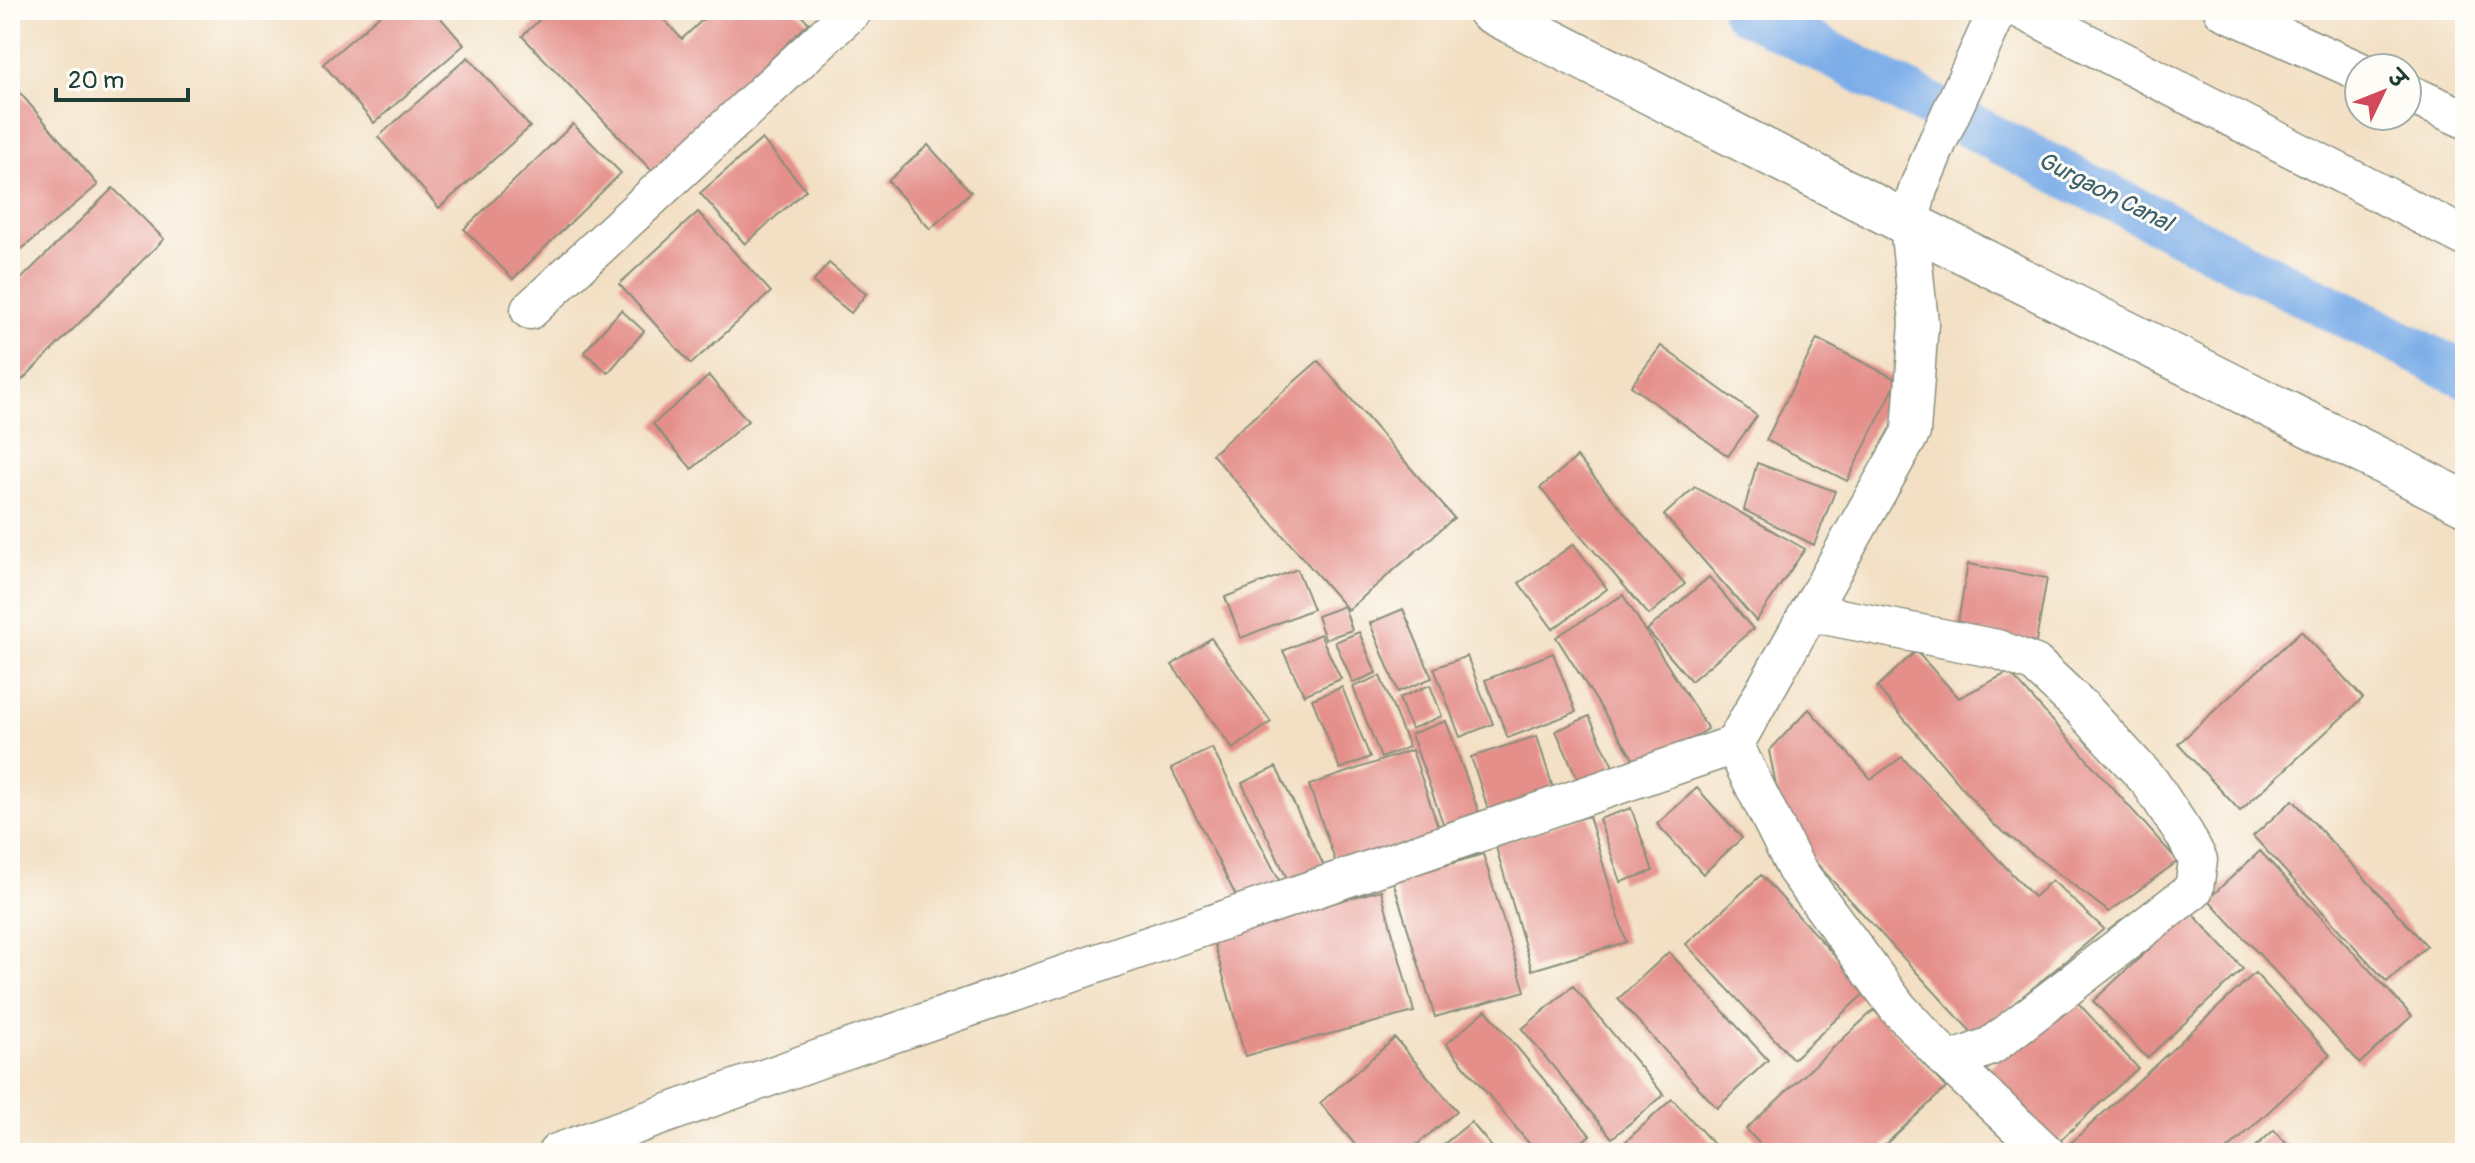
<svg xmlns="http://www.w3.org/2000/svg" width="2475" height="1163" font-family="Pangolin,'Playpen Sans Deva',sans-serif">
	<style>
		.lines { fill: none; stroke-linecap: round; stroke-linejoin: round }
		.canal { stroke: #7cade8; stroke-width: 46 }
		.building { fill: #e58f8a }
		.minor-casing { stroke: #898e7c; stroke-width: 41 }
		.tertiary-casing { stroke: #898e7c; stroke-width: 47 }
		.minor { stroke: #fff; stroke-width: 38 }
		.tertiary { stroke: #fff; stroke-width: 44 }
		.labels { text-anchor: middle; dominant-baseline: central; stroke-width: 6; stroke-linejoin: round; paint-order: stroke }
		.water-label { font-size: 24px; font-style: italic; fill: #3b5f6a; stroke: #fdfcf7 }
	</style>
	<rect width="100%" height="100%" fill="#fdfcf7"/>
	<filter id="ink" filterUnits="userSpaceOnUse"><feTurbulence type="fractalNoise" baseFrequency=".0125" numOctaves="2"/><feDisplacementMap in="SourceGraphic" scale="16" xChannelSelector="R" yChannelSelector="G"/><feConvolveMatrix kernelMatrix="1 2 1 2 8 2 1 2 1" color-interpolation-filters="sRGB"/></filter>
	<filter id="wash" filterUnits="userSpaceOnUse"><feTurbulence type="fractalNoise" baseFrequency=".006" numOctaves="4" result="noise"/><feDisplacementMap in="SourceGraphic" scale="32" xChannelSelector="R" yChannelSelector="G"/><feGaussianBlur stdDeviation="1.8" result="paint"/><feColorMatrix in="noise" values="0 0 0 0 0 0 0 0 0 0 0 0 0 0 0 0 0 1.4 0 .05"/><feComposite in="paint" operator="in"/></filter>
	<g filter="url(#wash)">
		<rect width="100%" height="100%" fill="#f3e0c4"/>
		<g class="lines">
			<path class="canal" d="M 1744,10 L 2080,182 L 2465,375"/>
		</g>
		<g id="blocks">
			<g class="building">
				<path d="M 386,10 L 434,10 L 464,45 L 374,123 L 323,64 Z"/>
				<path d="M 550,10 L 655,10 L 682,39 L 713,10 L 796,10 L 809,23 L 653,172 L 522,36 Z"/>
				<path d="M 468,57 L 530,127 L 439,208 L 378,137 Z"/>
				<path d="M 10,81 L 98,185 L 10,259 Z"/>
				<path d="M 573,124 L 621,173 L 513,279 L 464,229 Z"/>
				<path d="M 762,139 L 806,190 L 745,244 L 700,193 Z"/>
				<path d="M 928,145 L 971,192 L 930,229 L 888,181 Z"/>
				<path d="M 113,188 L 164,239 L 20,382 L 10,373 L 10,290 Z"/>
				<path d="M 698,212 L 771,292 L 691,364 L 619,284 Z"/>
				<path d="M 829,263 L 866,294 L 851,313 L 813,282 Z"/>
				<path d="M 621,310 L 644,331 L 608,373 L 584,352 Z"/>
				<path d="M 1817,339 L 1898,380 L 1847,481 L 1766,440 Z"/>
				<path d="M 1661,346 L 1757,416 L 1728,456 L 1631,386 Z"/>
				<path d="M 1318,361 L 1454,518 L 1348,610 L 1212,454 Z"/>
				<path d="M 709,376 L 748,421 L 692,469 L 653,424 Z"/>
				<path d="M 1577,457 L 1685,584 L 1649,615 L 1540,488 Z"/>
				<path d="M 1757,463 L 1835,491 L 1814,545 L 1744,510 Z"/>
				<path d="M 1695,487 L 1805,549 L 1756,621 L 1664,515 Z"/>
				<path d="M 1574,544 L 1607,589 L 1553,629 L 1519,583 Z"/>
				<path d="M 1968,564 L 2047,578 L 2036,642 L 1957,628 Z"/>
				<path d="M 1297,569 L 1313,609 L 1241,638 L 1225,597 Z"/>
				<path d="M 1709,577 L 1753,629 L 1691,681 L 1647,630 Z"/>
				<path d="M 1623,595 L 1708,729 L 1641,771 L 1556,637 Z"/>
				<path d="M 1344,606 L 1352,630 L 1325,639 L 1317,616 Z"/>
				<path d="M 1403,609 L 1432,678 L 1398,692 L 1370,623 Z"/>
				<path d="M 2301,631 L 2363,698 L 2240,811 L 2178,744 Z"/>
				<path d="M 1359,632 L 1376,673 L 1353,683 L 1335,642 Z"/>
				<path d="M 1320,634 L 1341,679 L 1304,695 L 1283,651 Z"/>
				<path d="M 1211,638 L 1271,722 L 1233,749 L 1172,665 Z"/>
				<path d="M 1916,651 L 1959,698 L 2009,672 L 2178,861 L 2109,912 L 1993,824 L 1877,687 Z"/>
				<path d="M 1553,653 L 1576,712 L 1508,738 L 1485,680 Z"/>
				<path d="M 1467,656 L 1493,724 L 1460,737 L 1434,668 Z"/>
				<path d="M 1380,676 L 1409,747 L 1381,758 L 1353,687 Z"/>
				<path d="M 1430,685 L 1442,716 L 1411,729 L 1399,698 Z"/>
				<path d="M 1342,687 L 1370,757 L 1340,769 L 1312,699 Z"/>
				<path d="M 1809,709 L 1871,779 L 1902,757 L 2034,897 L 2052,880 L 2104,929 L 1975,1036 L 1785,829 L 1769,751 Z"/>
				<path d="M 1589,716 L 1616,773 L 1582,789 L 1556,731 Z"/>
				<path d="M 1446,721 L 1483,824 L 1448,837 L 1411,734 Z"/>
				<path d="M 1537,736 L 1557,801 L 1492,821 L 1471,757 Z"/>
				<path d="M 1212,748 L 1281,884 L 1240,904 L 1171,768 Z"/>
				<path d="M 1412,750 L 1441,835 L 1338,869 L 1309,785 Z"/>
				<path d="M 1276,767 L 1326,870 L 1291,887 L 1242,783 Z"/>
				<path d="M 1697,788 L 1742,838 L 1703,874 L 1657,824 Z"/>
				<path d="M 2293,800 L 2427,946 L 2387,982 L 2253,836 Z"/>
				<path d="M 1631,808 L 1653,871 L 1621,882 L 1599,819 Z"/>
				<path d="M 1589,816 L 1626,942 L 1532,970 L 1495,844 Z"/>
				<path d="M 2260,851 L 2412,1016 L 2360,1063 L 2208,899 Z"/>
				<path d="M 1483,854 L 1525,991 L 1435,1017 L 1393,881 Z"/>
				<path d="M 1761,875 L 1867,991 L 1793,1059 L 1686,944 Z"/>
				<path d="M 1381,890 L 1414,1012 L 1245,1056 L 1212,935 Z"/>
				<path d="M 2190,911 L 2243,969 L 2147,1058 L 2093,1001 Z"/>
				<path d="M 1669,952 L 1768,1060 L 1717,1108 L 1618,999 Z"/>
				<path d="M 2255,973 L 2330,1055 L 2224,1153 L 2060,1153 Z"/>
				<path d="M 1573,986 L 1664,1095 L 1612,1138 L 1522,1029 Z"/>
				<path d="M 2070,994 L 2138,1068 L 2053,1147 L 1984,1072 Z"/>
				<path d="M 1486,1010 L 1590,1135 L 1568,1153 L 1537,1153 L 1446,1044 Z"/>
				<path d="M 1874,1010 L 1946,1088 L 1876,1153 L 1768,1153 L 1746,1129 Z"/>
				<path d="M 1395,1038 L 1457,1111 L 1407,1153 L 1362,1153 L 1320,1103 Z"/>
				<path d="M 1672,1099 L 1722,1153 L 1613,1153 Z"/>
				<path d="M 1471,1122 L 1497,1153 L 1433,1153 Z"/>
				<path d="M 2274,1130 L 2295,1153 L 2249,1153 Z"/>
			</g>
		</g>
	</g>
	<g filter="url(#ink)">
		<use href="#blocks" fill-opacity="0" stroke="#898e7c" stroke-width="2"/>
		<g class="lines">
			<defs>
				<g id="minor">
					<path d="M 2022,10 L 2465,237"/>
					<path d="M 2223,10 L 2359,71"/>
					<path d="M 2407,93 L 2465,119"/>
					<path d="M 530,310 L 853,10"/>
					<path d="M 1734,745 L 1796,869 L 1898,1008 L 1949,1062 L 1991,1046 L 2194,889 L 2198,860 L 2185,835 L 2150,782 L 2083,709 L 2035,664 L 1997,649 L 1809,612"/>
					<path d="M 1949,1062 L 2046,1153"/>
					<path d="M 557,1153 L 833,1054 L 1734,745 L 1911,432 L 1919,323 L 1909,224 L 1918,189 L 1938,141 L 1998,10"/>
				</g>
				<path id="tertiary" d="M 1489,10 L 1909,224 L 2465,503"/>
			</defs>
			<use href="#minor" class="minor-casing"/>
			<use href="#tertiary" class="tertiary-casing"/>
			<use href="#minor" class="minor"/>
			<use href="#tertiary" class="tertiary"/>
		</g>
	</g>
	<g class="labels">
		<g class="water-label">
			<text transform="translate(2105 192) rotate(27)">Gurgaon Canal</text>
		</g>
	</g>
	<rect width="2475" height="1163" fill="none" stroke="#fdfcf7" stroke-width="40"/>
	<g transform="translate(2383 92) rotate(47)"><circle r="38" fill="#fdfcf7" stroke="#a4b0a9" stroke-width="2"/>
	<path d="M0-6L14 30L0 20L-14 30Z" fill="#d1495b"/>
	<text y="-12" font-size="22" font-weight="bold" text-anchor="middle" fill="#1f3d34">उ</text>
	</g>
	<path d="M56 88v12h132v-12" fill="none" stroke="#1f3d34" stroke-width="4"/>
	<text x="68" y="88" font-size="24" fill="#1f3d34" stroke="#fdfcf7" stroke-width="6" paint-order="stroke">20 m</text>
</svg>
